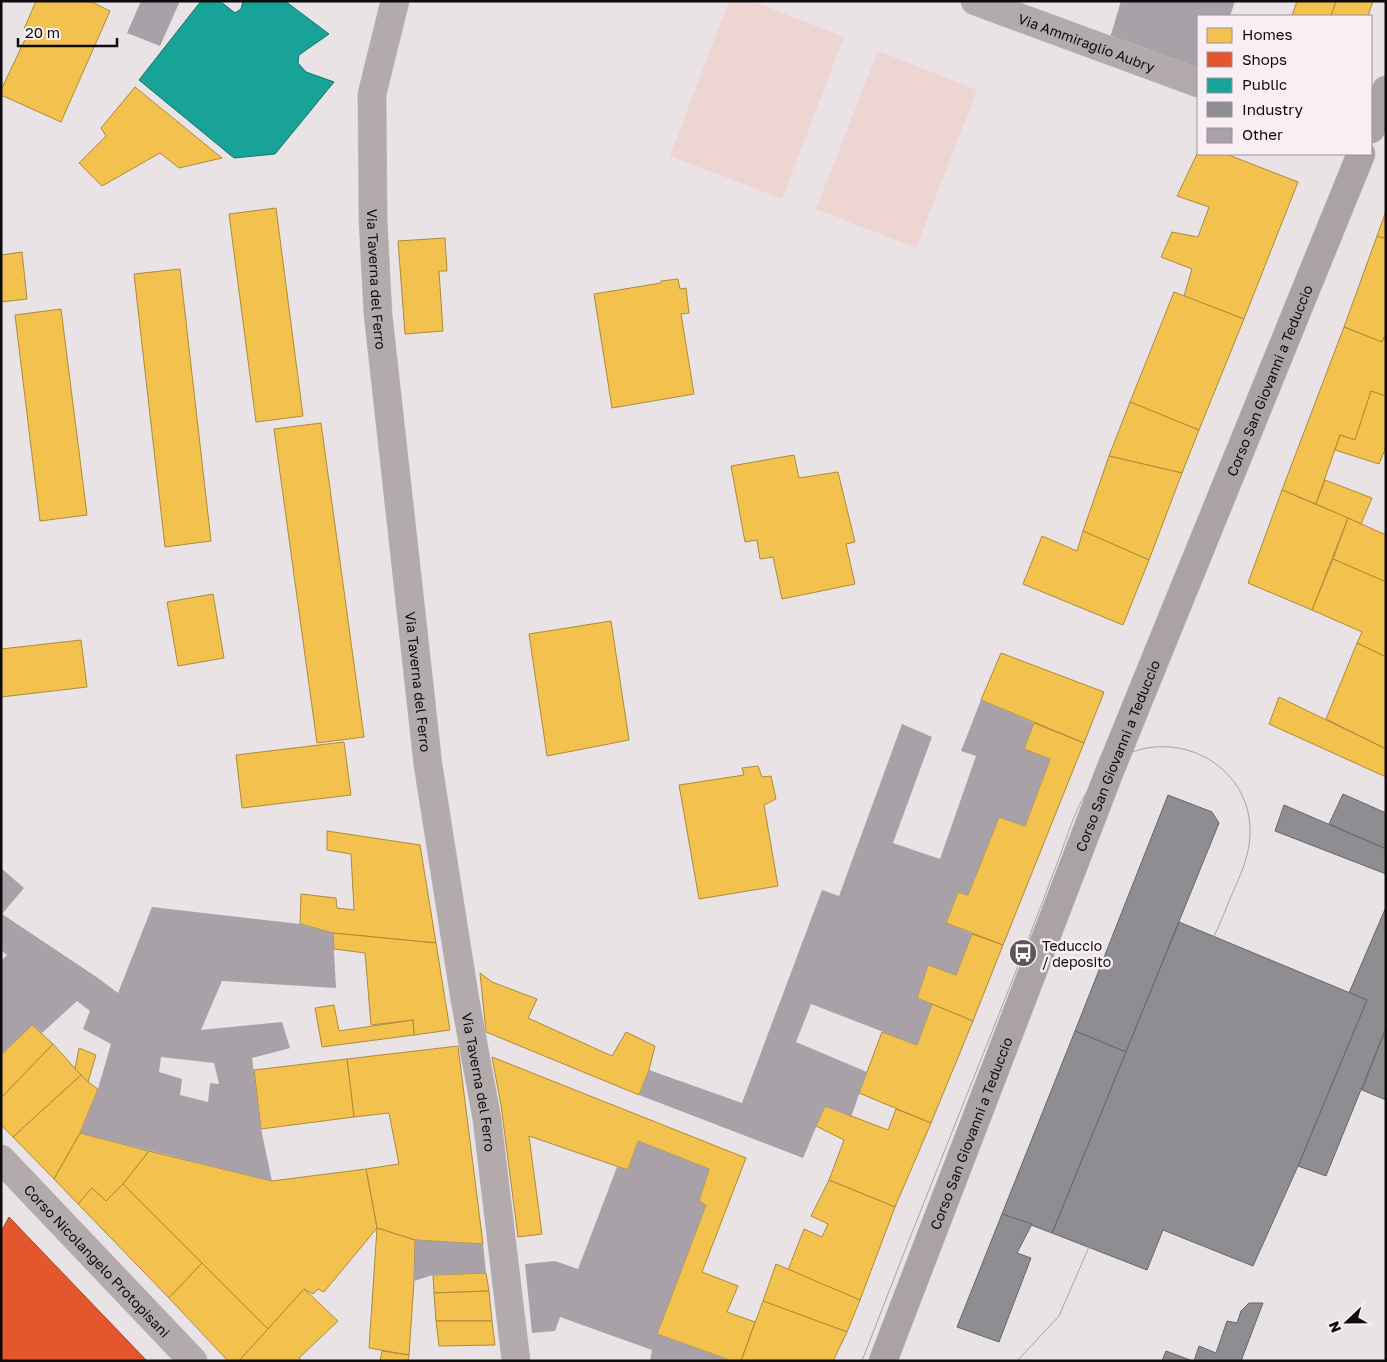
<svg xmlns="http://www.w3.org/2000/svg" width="1387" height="1362" font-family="'Golos Text',sans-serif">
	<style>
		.green { fill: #eed5d1 }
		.homes { fill: #f2c14e; stroke: #ae8a3a }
		.shops { fill: #e4572e; stroke: #a44024 }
		.public { fill: #17a398; stroke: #14756e }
		.industry { fill: #8d8d92; stroke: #67666a }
		.building { fill: #a9a1a8; fill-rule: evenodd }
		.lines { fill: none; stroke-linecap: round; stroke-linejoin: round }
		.minor-casing { stroke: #c5c1c3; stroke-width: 29 }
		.major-casing { stroke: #c5c1c3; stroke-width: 29 }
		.minor { stroke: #b2aaab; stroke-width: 28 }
		.major { stroke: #aaa2a5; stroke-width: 28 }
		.tram { stroke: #a8a2a5; stroke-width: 1 }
		.labels { text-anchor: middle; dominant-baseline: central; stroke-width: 5; stroke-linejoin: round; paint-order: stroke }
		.street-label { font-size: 14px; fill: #0e0b0d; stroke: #f8eef3 }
		.poi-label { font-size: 14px; fill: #0e0b0d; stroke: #f8eef3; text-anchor: start }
	</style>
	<rect width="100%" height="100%" fill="#e9e3e6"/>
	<g class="green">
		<path d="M 729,1 L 752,1 L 844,37 L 782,199 L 670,156 Z"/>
		<path d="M 878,51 L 977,90 L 916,248 L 816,209 Z"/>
	</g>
	<g class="homes">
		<path d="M 36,1 L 90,1 L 110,11 L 61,122 L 1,95 L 1,90 L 29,31 L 24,29 Z"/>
		<path d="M 1297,1 L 1336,1 L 1331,16 L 1292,16 Z"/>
		<path d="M 1336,1 L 1373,1 L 1368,16 L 1331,16 Z"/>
		<path d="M 135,87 L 222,158 L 179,168 L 160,153 L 102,186 L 79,163 L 106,136 L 101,128 Z"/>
		<path d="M 1198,152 L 1198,154 L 1226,154 L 1298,182 L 1244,319 L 1184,296 L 1192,269 L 1161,257 L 1172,232 L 1198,237 L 1209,207 L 1177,196 Z"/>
		<path d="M 276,208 L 303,416 L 256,422 L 229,214 Z"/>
		<path d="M 1386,211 L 1386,239 L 1377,236 Z"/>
		<path d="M 1377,236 L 1386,239 L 1386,333 L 1382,342 L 1344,327 Z"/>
		<path d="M 445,238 L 447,271 L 439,271 L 443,331 L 405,334 L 398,241 Z"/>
		<path d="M 22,252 L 27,299 L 1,302 L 1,255 Z"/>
		<path d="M 180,269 L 211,541 L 165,547 L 134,274 Z"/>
		<path d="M 678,279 L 680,289 L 686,288 L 689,313 L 681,314 L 694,394 L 612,408 L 594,294 L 661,283 L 661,281 Z"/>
		<path d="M 1174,292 L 1244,319 L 1199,430 L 1130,402 Z"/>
		<path d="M 61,309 L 87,515 L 40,521 L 15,315 Z"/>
		<path d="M 1344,327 L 1382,342 L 1386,333 L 1386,396 L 1371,391 L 1355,440 L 1340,435 L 1316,504 L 1282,490 Z"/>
		<path d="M 1371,391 L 1386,396 L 1386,447 L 1379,464 L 1335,450 L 1340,435 L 1355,440 Z"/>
		<path d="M 1130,402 L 1199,430 L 1182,473 L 1109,456 Z"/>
		<path d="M 321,423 L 364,737 L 317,743 L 274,429 Z"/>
		<path d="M 794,455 L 799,478 L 838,472 L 855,542 L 846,544 L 855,584 L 782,599 L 773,557 L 760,559 L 757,540 L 745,542 L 731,466 Z"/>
		<path d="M 1109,456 L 1182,473 L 1149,560 L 1083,531 Z"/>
		<path d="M 1325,480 L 1372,498 L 1361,524 L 1316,504 Z"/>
		<path d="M 1282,490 L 1348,518 L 1312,610 L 1248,583 Z"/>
		<path d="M 1348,518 L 1386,535 L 1386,582 L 1333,559 Z"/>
		<path d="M 1083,531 L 1149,560 L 1123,625 L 1023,584 L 1042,536 L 1077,551 Z"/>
		<path d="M 1333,559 L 1386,582 L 1386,657 L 1357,643 L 1362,632 L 1312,610 Z"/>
		<path d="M 213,594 L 224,658 L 178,666 L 167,602 Z"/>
		<path d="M 611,621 L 629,740 L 547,756 L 529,634 Z"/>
		<path d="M 81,640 L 87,687 L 1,697 L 1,649 Z"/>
		<path d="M 1357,643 L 1386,657 L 1386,749 L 1326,719 Z"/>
		<path d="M 1001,653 L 1104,692 L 1084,743 L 981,700 Z"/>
		<path d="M 1279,697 L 1386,749 L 1386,777 L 1269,724 Z"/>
		<path d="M 1034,723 L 1084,743 L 1003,945 L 946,923 L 958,892 L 968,895 L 999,817 L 1025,826 L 1050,759 L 1024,749 Z"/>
		<path d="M 344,742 L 351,795 L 242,808 L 236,755 Z"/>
		<path d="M 758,766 L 762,777 L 771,776 L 776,799 L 764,805 L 778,886 L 699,899 L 679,785 L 744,775 L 742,768 Z"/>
		<path d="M 327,831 L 420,845 L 436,943 L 333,933 L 300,924 L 301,894 L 336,898 L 337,908 L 354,910 L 351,854 L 327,850 Z"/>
		<path d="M 333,933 L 436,943 L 450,1030 L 414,1035 L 413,1020 L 371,1025 L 365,953 L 334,949 Z"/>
		<path d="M 972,934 L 1003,945 L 973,1021 L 917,998 L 928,965 L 956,975 Z"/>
		<path d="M 480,973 L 492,982 L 537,999 L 528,1018 L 612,1056 L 626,1032 L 655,1046 L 649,1070 L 639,1095 L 486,1032 Z"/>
		<path d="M 932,1004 L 973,1021 L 931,1123 L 859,1093 L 882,1032 L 917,1045 Z"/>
		<path d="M 334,1005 L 339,1031 L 413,1020 L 414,1035 L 322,1047 L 315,1008 Z"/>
		<path d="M 32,1025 L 53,1044 L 1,1098 L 1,1055 Z"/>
		<path d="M 53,1044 L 81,1075 L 13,1137 L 1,1125 L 1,1098 Z"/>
		<path d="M 458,1046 L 483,1244 L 415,1240 L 377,1228 L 366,1169 L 399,1164 L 389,1113 L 354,1117 L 347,1059 Z"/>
		<path d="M 79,1048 L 96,1055 L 88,1082 L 75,1069 Z"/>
		<path d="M 492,1057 L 746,1158 L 702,1272 L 738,1286 L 727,1312 L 755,1322 L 741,1361 L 732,1361 L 657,1334 L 706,1205 L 699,1201 L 709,1169 L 638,1141 L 628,1170 L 529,1136 L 542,1234 L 518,1237 L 501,1105 Z"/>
		<path d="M 347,1059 L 354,1117 L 261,1129 L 254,1070 Z"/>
		<path d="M 81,1075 L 88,1082 L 98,1089 L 80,1133 L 54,1179 L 13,1137 Z"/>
		<path d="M 825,1106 L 888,1130 L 896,1109 L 931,1123 L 895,1207 L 829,1180 L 844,1140 L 816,1126 Z"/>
		<path d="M 80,1133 L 149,1151 L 123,1184 L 106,1201 L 92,1188 L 78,1204 L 54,1179 Z"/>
		<path d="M 149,1151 L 272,1181 L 366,1169 L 377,1228 L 324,1292 L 318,1289 L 313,1294 L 304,1289 L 268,1329 L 123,1184 Z"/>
		<path d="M 829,1180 L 895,1207 L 860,1300 L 788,1270 L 804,1229 L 822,1237 L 828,1224 L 811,1216 Z"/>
		<path d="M 123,1184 L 202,1263 L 169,1298 L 78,1204 L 92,1188 L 106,1201 Z"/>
		<path d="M 377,1228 L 415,1240 L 414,1281 L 409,1355 L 369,1348 Z"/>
		<path d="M 202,1263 L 268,1329 L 239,1361 L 228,1361 L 169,1298 Z"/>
		<path d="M 776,1264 L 860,1300 L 847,1332 L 763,1301 Z"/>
		<path d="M 486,1273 L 489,1291 L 434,1293 L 433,1275 Z"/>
		<path d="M 304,1289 L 338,1321 L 299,1358 L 301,1361 L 239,1361 Z"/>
		<path d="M 489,1291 L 492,1321 L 436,1321 L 434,1293 Z"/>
		<path d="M 763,1301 L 847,1332 L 833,1361 L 741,1361 Z"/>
		<path d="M 436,1321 L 492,1321 L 495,1345 L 439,1346 Z"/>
		<path d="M 382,1351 L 409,1355 L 408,1361 L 380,1361 Z"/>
	</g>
	<path class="shops" d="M 9,1217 L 147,1361 L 1,1361 L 1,1232 Z"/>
	<path class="public" d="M 201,1 L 220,1 L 235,13 L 241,9 L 243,1 L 285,1 L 329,34 L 299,55 L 298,63 L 306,72 L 334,82 L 275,154 L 234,158 L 139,80 Z"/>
	<g class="industry">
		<path d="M 1343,794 L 1386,813 L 1386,849 L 1329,824 Z"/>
		<path d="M 1168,795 L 1212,812 L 1219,823 L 1126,1052 L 1075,1031 Z"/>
		<path d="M 1284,805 L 1386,849 L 1386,874 L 1275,831 Z"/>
		<path d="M 1386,907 L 1386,1028 L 1326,1176 L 1298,1166 L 1367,1000 L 1349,993 Z"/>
		<path d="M 1179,922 L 1367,1000 L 1298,1166 L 1253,1266 L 1163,1230 L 1147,1270 L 1052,1233 Z"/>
		<path d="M 1386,1028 L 1386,1100 L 1362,1090 Z"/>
		<path d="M 1075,1031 L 1126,1052 L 1052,1233 L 1002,1214 Z"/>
		<path d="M 1002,1214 L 1032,1224 L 1017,1253 L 1031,1258 L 999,1342 L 957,1327 Z"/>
		<path d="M 1249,1303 L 1263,1303 L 1241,1361 L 1194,1361 L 1199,1346 L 1216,1353 L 1227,1321 L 1237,1323 L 1241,1311 Z"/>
		<path d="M 1166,1351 L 1193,1361 L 1162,1361 Z"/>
	</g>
	<g class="building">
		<path d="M 141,1 L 180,1 L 160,46 L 127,33 Z"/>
		<path d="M 1121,1 L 1235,1 L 1230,16 L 1198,16 L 1198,72 L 1110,38 Z"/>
		<path d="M 981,700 L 1034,723 L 1024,749 L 1050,759 L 1025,826 L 999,817 L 968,895 L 958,892 L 946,923 L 972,934 L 956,975 L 928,965 L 917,998 L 932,1004 L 917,1045 L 811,1004 L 796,1042 L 867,1072 L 851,1117 L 825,1106 L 803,1158 L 639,1095 L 649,1070 L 742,1103 L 822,890 L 839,896 L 902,724 L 932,737 L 893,843 L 940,859 L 976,756 L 961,751 Z"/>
		<path d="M 1,868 L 24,888 L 2,914 L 98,978 L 118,993 L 152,907 L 300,924 L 333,933 L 336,988 L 222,981 L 201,1030 L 282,1022 L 290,1048 L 252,1058 L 261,1129 L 272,1181 L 80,1133 L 98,1089 L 111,1044 L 83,1029 L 90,1011 L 77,1001 L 42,1033 L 32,1025 L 1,1055 L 1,961 L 7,955 L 1,950 ZM 161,1057 L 214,1063 L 219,1084 L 210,1083 L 208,1102 L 180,1095 L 182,1079 L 159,1072 Z"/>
		<path d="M 638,1141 L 709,1169 L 699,1201 L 706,1205 L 657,1334 L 731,1361 L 650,1361 L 652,1350 L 560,1317 L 555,1331 L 532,1333 L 525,1264 L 555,1261 L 578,1269 L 617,1167 L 628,1170 Z"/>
		<path d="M 415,1240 L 483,1244 L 486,1273 L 433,1275 L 414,1281 Z"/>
	</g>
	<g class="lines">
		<defs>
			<g id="minor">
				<path id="s1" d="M 395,1 L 372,94 L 373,220 L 378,314 L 428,765 L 465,1000 L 487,1119 L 516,1361"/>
				<path id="s2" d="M 975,1 L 1198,83"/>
				<path id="s3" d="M 1,1159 L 193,1361"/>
			</g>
			<g id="major">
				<path d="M 1371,129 L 1386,90"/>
				<path id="s4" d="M 883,1361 L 1109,773 L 1361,154"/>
			</g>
		</defs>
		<use href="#minor" class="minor-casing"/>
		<use href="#major" class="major-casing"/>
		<use href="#minor" class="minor"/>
		<use href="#major" class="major"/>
		<g class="tram">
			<path d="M 862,1361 C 914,1225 969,1091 1022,956 C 1035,922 1048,887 1061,853 C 1070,828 1078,801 1095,780 C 1143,717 1247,749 1250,828 C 1251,855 1239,878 1229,901 C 1224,913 1220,925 1214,936"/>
			<path d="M 1017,1361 L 1059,1316 L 1089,1247"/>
		</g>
	</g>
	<defs>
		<symbol id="bus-disc" viewBox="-11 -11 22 22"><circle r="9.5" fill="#5b5759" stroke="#f8eef3"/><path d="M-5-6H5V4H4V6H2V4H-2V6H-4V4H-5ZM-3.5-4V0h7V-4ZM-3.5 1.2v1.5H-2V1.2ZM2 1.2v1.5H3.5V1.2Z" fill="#fff"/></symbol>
	</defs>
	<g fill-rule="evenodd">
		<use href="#bus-disc" x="1007" y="937" width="32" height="32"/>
	</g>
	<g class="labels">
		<g class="street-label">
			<text stroke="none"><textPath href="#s2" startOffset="119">Via Ammiraglio Aubry</textPath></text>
			<text stroke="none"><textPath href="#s1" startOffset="281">Via Taverna del Ferro</textPath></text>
			<text stroke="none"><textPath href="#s4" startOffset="1054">Corso San Giovanni a Teduccio</textPath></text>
			<text stroke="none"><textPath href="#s1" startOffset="686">Via Taverna del Ferro</textPath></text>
			<text stroke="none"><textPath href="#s4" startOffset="649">Corso San Giovanni a Teduccio</textPath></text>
			<text stroke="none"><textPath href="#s1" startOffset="1091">Via Taverna del Ferro</textPath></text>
			<text stroke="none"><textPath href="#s4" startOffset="244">Corso San Giovanni a Teduccio</textPath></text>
			<text stroke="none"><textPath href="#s3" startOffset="140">Corso Nicolangelo Protopisani</textPath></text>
		</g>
		<g class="poi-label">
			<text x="1042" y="945">Teduccio<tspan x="1042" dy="16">/ deposito</tspan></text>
		</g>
	</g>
	<rect width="1387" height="1362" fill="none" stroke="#0e0b0d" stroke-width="5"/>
	<rect x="1197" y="15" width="175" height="140" fill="#f8eef3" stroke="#9a9397"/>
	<rect x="1207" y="28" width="25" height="15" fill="#f2c14e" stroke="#9a9397"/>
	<text x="1242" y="40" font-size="15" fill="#0e0b0d">Homes</text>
	<rect x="1207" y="52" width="25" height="15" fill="#e4572e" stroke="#9a9397"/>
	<text x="1242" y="65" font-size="15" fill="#0e0b0d">Shops</text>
	<rect x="1207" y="78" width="25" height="15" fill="#17a398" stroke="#9a9397"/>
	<text x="1242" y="90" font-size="15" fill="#0e0b0d">Public</text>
	<rect x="1207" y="102" width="25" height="15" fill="#8d8d92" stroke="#9a9397"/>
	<text x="1242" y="115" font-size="15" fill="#0e0b0d">Industry</text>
	<rect x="1207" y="128" width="25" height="15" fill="#a9a1a8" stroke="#9a9397"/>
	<text x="1242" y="140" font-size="15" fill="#0e0b0d">Other</text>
	<g transform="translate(1347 1322) rotate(248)" stroke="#f8eef3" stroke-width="4" paint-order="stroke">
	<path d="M0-4L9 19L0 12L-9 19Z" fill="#0e0b0d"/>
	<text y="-8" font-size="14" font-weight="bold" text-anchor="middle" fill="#0e0b0d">N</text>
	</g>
	<path d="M18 38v8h99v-8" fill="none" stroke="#0e0b0d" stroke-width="2.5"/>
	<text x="25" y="38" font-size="15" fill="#0e0b0d" stroke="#f8eef3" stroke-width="4" paint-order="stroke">20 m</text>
</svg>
